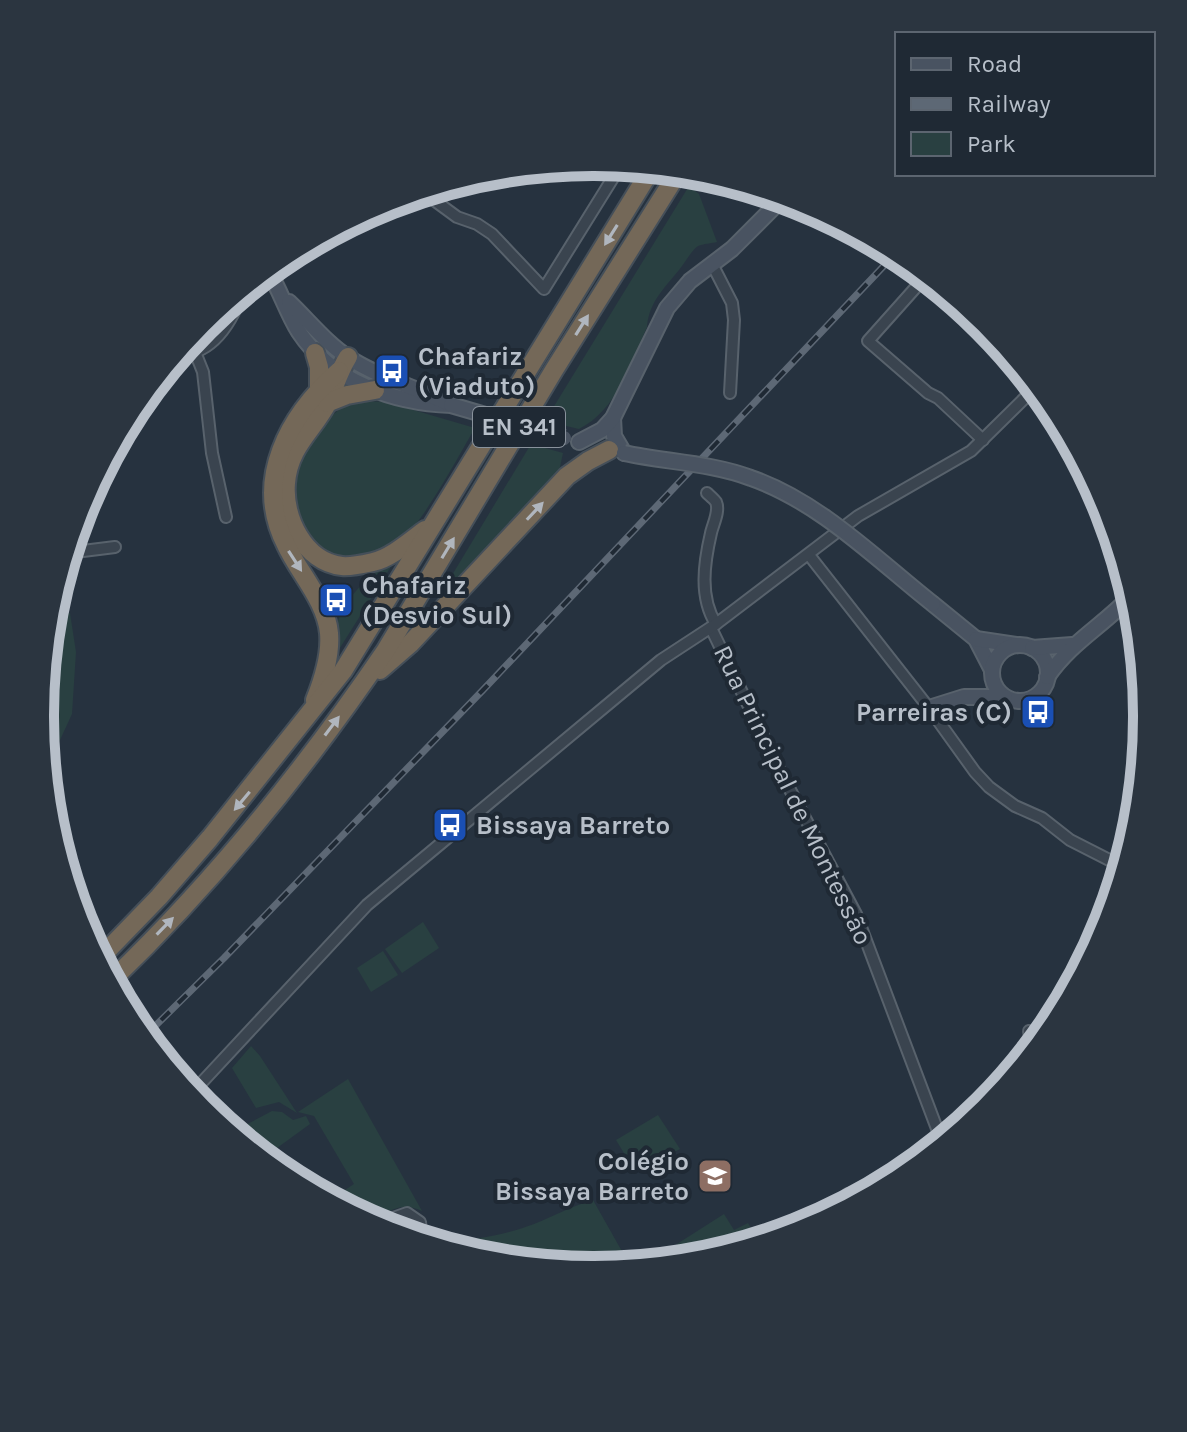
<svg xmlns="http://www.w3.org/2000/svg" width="1187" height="1432" font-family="Karla,sans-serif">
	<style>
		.green { fill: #294041 }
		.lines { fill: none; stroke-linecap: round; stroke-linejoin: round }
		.street-casing { stroke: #58626c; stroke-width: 14 }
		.secondary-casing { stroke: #58626c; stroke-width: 18 }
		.highway-casing { stroke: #454f59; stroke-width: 22 }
		.street { stroke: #3a444f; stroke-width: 10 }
		.secondary { stroke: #495361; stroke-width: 14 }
		.highway { stroke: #746858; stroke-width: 18 }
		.rail-casing { stroke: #5d6875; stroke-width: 7 }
		.rail { stroke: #1f2934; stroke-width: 4; stroke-dasharray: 12; stroke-linecap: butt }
		.secondary-bridge-casing { stroke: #58626c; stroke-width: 18; stroke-linecap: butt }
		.secondary-bridge { stroke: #495361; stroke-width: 14 }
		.oneway { fill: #b0b6be }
		.labels { text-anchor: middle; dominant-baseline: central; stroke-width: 8; stroke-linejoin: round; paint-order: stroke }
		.shield { fill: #1f2934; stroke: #89929c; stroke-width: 2 }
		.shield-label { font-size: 24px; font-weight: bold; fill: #b7bfc9 }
		.poi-label { font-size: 26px; font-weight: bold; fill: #b7bfc9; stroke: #1f2934; text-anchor: start }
		.street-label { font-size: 26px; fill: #b7bfc9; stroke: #1f2934 }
		.rim { fill: none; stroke: #b7bfc9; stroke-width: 10 }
	</style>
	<rect width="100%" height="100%" fill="#26323f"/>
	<g class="green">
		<path d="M 689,186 L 699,194 L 717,242 C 712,243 703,244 698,246 C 692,250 686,261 682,266 C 667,286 649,300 647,327 C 631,363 617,410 579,429 L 545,421 Z"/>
		<path d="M 368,401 L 386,402 L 475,428 C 459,455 420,529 396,545 C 380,555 336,563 319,550 C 300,536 289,496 293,472 C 295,460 309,446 315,436 C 330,415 341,403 368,401 Z"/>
		<path d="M 531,444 L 563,453 L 559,472 L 428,615 Z"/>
		<path d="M 391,565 L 392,565 L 333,659 C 334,649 334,637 336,627 C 343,602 367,573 391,565 Z"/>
		<path d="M 70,613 L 76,652 L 72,714 L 54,753 L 56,803 L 49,806 L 40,716 L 50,617 Z"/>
		<path d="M 423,922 L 439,948 L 402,973 L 385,949 Z"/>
		<path d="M 383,951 L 398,975 L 371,992 L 357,968 Z"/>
		<path d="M 251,1046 L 260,1056 L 297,1113 L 279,1102 L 256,1108 L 232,1068 Z"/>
		<path d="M 348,1079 L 422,1211 C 405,1203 385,1207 379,1226 L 330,1200 L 354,1184 L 314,1116 L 298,1112 Z"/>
		<path d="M 272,1111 L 282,1112 L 293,1120 L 306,1116 L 310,1124 L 266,1156 L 242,1127 Z"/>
		<path d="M 658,1115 L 680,1149 L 636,1173 L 616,1140 Z"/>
		<path d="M 593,1200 L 628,1262 C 608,1273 582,1268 560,1266 L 552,1253 L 534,1264 L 485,1259 L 431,1242 L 433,1240 C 466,1242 503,1236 534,1224 C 554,1216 572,1206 593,1200 Z"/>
		<path d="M 724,1214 L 734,1230 L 748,1223 L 758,1240 L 701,1259 L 644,1265 Z"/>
	</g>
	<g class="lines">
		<defs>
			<g id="street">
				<path d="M 423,192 L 457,217 L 477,224 L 492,234 L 544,289 L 621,165"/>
				<path d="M 712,264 L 732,303 L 734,320 L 730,393"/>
				<path d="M 926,276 L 868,341 L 928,393 L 938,398 L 983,440"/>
				<path d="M 195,352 L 203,372 L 212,453 L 226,517"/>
				<path d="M 177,355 C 213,355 232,322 243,291"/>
				<path d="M 707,493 C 709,495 715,500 716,502 C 720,511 713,524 711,533 C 704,563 699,597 716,624"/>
				<path d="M 67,553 L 115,547"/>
				<path d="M 809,555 L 929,708 L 975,772 L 989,787 L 1015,806 L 1042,818 L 1070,840 L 1123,867"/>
				<path d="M 711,628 L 779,769 L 856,914 L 942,1142"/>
				<path d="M 1029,1031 L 1032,1050"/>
				<path d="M 191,1094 L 367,905 L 661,660 L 716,624 L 858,516 L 971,451 L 1036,387"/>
				<path d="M 836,1211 L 834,1204 L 848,1194 L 877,1189"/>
				<path d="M 389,1229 L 393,1218 L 407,1213 L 420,1222 L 421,1233 L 418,1238"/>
			</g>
			<g id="secondary">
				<path d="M 268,270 C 280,290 287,313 299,332 C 332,382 394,403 451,405"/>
				<path d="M 289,302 C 309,321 326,343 349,358 C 380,378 415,387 447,403"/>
				<path d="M 613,418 L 614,436 L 624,453"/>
				<path d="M 579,442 L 602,430 L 613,418 L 667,308 L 690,281 L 732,249 L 783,198"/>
				<path d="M 933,604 L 976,639 L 992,670"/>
				<path d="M 976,639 L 1016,645"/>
				<circle cx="1020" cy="673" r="28"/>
				<path d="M 1032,648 L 1072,645"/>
				<path d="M 1047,677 C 1072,641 1103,626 1132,595"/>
				<path d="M 929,708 L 964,697 L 1005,697"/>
			</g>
			<g id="highway">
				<path d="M 315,353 L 319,367 L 319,388"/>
				<path d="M 348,357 C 339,371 335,386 328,402 C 313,431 289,446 286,483 C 283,517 304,562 342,566 C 351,567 364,564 373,562 C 391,558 410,541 425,530"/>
				<path d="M 327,403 L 347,395 L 375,390"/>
				<path d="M 380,670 L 410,644 L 567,476 L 588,461 L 609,450"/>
				<path d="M 315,700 C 323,680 331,655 329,633 C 326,601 299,573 286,545 C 253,480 288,416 339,371"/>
				<path d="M 99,959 L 159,897 L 210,838 L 343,671 L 652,168"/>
				<path d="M 111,981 C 214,882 305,769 386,650 L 554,370 L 679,171"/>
			</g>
		</defs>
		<use href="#street" class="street-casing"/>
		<use href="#secondary" class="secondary-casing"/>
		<use href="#highway" class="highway-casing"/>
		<use href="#street" class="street"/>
		<use href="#secondary" class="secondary"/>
		<use href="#highway" class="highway"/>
		<defs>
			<path id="rail" d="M 144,1037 L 224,958 L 483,690 L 896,253"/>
		</defs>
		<use href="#rail" class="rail-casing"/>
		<use href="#rail" class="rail"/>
		<defs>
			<g id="secondary-bridge">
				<path d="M 451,405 L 564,438"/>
				<path d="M 624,453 C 666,462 711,463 751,478 C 820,502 876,559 933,604"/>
			</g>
		</defs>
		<use href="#secondary-bridge" class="secondary-bridge-casing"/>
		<use href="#secondary-bridge" class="secondary-bridge"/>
	</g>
	<defs><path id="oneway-solid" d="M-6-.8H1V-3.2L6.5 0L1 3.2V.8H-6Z" transform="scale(2)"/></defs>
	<g class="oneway">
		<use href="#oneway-solid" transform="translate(611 235) rotate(122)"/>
		<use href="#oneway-solid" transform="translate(582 325) rotate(-58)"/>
		<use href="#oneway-solid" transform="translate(535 511) rotate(-47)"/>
		<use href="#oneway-solid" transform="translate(448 548) rotate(-59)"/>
		<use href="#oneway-solid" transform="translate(295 561) rotate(57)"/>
		<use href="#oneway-solid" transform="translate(332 726) rotate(-53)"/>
		<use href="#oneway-solid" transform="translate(242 801) rotate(130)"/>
		<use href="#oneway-solid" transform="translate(165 926) rotate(-46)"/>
	</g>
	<defs>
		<symbol id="bus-square" viewBox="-11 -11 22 22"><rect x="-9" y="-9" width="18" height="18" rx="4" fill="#1a4fb4" stroke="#1f2934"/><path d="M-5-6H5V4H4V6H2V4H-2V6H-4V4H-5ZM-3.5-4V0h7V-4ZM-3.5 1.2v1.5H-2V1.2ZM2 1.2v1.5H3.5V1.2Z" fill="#fff"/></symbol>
		<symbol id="school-square" viewBox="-11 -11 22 22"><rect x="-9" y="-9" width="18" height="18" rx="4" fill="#8d6e63" stroke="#1f2934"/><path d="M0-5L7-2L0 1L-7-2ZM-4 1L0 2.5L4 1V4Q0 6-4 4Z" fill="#fff"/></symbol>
	</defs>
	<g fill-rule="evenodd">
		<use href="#bus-square" x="372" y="351" width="40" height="40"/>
		<use href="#bus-square" x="316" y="580" width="40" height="40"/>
		<use href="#bus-square" x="1018" y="692" width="40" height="40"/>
		<use href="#bus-square" x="430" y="805" width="40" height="40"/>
		<use href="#school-square" x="695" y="1156" width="40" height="40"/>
	</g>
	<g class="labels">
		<rect class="shield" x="473" y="407" width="92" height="40" rx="6"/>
		<g class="shield-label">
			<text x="519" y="427">EN 341</text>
		</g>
		<g class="poi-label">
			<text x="418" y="356">Chafariz<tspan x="418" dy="30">(Viaduto)</tspan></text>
			<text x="362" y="585">Chafariz<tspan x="362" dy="30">(Desvio Sul)</tspan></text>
			<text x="1012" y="712" text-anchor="end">Parreiras (C)</text>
			<text x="476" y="825">Bissaya Barreto</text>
			<text x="689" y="1161" text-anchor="end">Colégio<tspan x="689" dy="30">Bissaya Barreto</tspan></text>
		</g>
		<g class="street-label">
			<text transform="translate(793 795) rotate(64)">Rua Principal de Montessão</text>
		</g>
	</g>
	<path d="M0 0H1187V1432H0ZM593 176H594A539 539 0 0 1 1133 715V717A539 539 0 0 1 594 1256H593A539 539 0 0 1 54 717V715A539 539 0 0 1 593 176Z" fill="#2b3540" fill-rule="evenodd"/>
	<path class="rim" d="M593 176H594A539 539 0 0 1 1133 715V717A539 539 0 0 1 594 1256H593A539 539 0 0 1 54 717V715A539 539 0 0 1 593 176Z"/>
	<rect x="895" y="32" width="260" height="144" fill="#1f2934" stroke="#5c6570" stroke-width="2"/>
	<rect x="911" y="58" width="40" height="12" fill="#495361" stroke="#5c6570" stroke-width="2"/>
	<text x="967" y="72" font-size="24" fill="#b7bfc9">Road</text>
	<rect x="911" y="98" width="40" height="12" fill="#5d6875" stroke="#5c6570" stroke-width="2"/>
	<text x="967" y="112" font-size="24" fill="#b7bfc9">Railway</text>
	<rect x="911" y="132" width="40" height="24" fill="#294041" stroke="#5c6570" stroke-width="2"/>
	<text x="967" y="152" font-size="24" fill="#b7bfc9">Park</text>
</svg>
